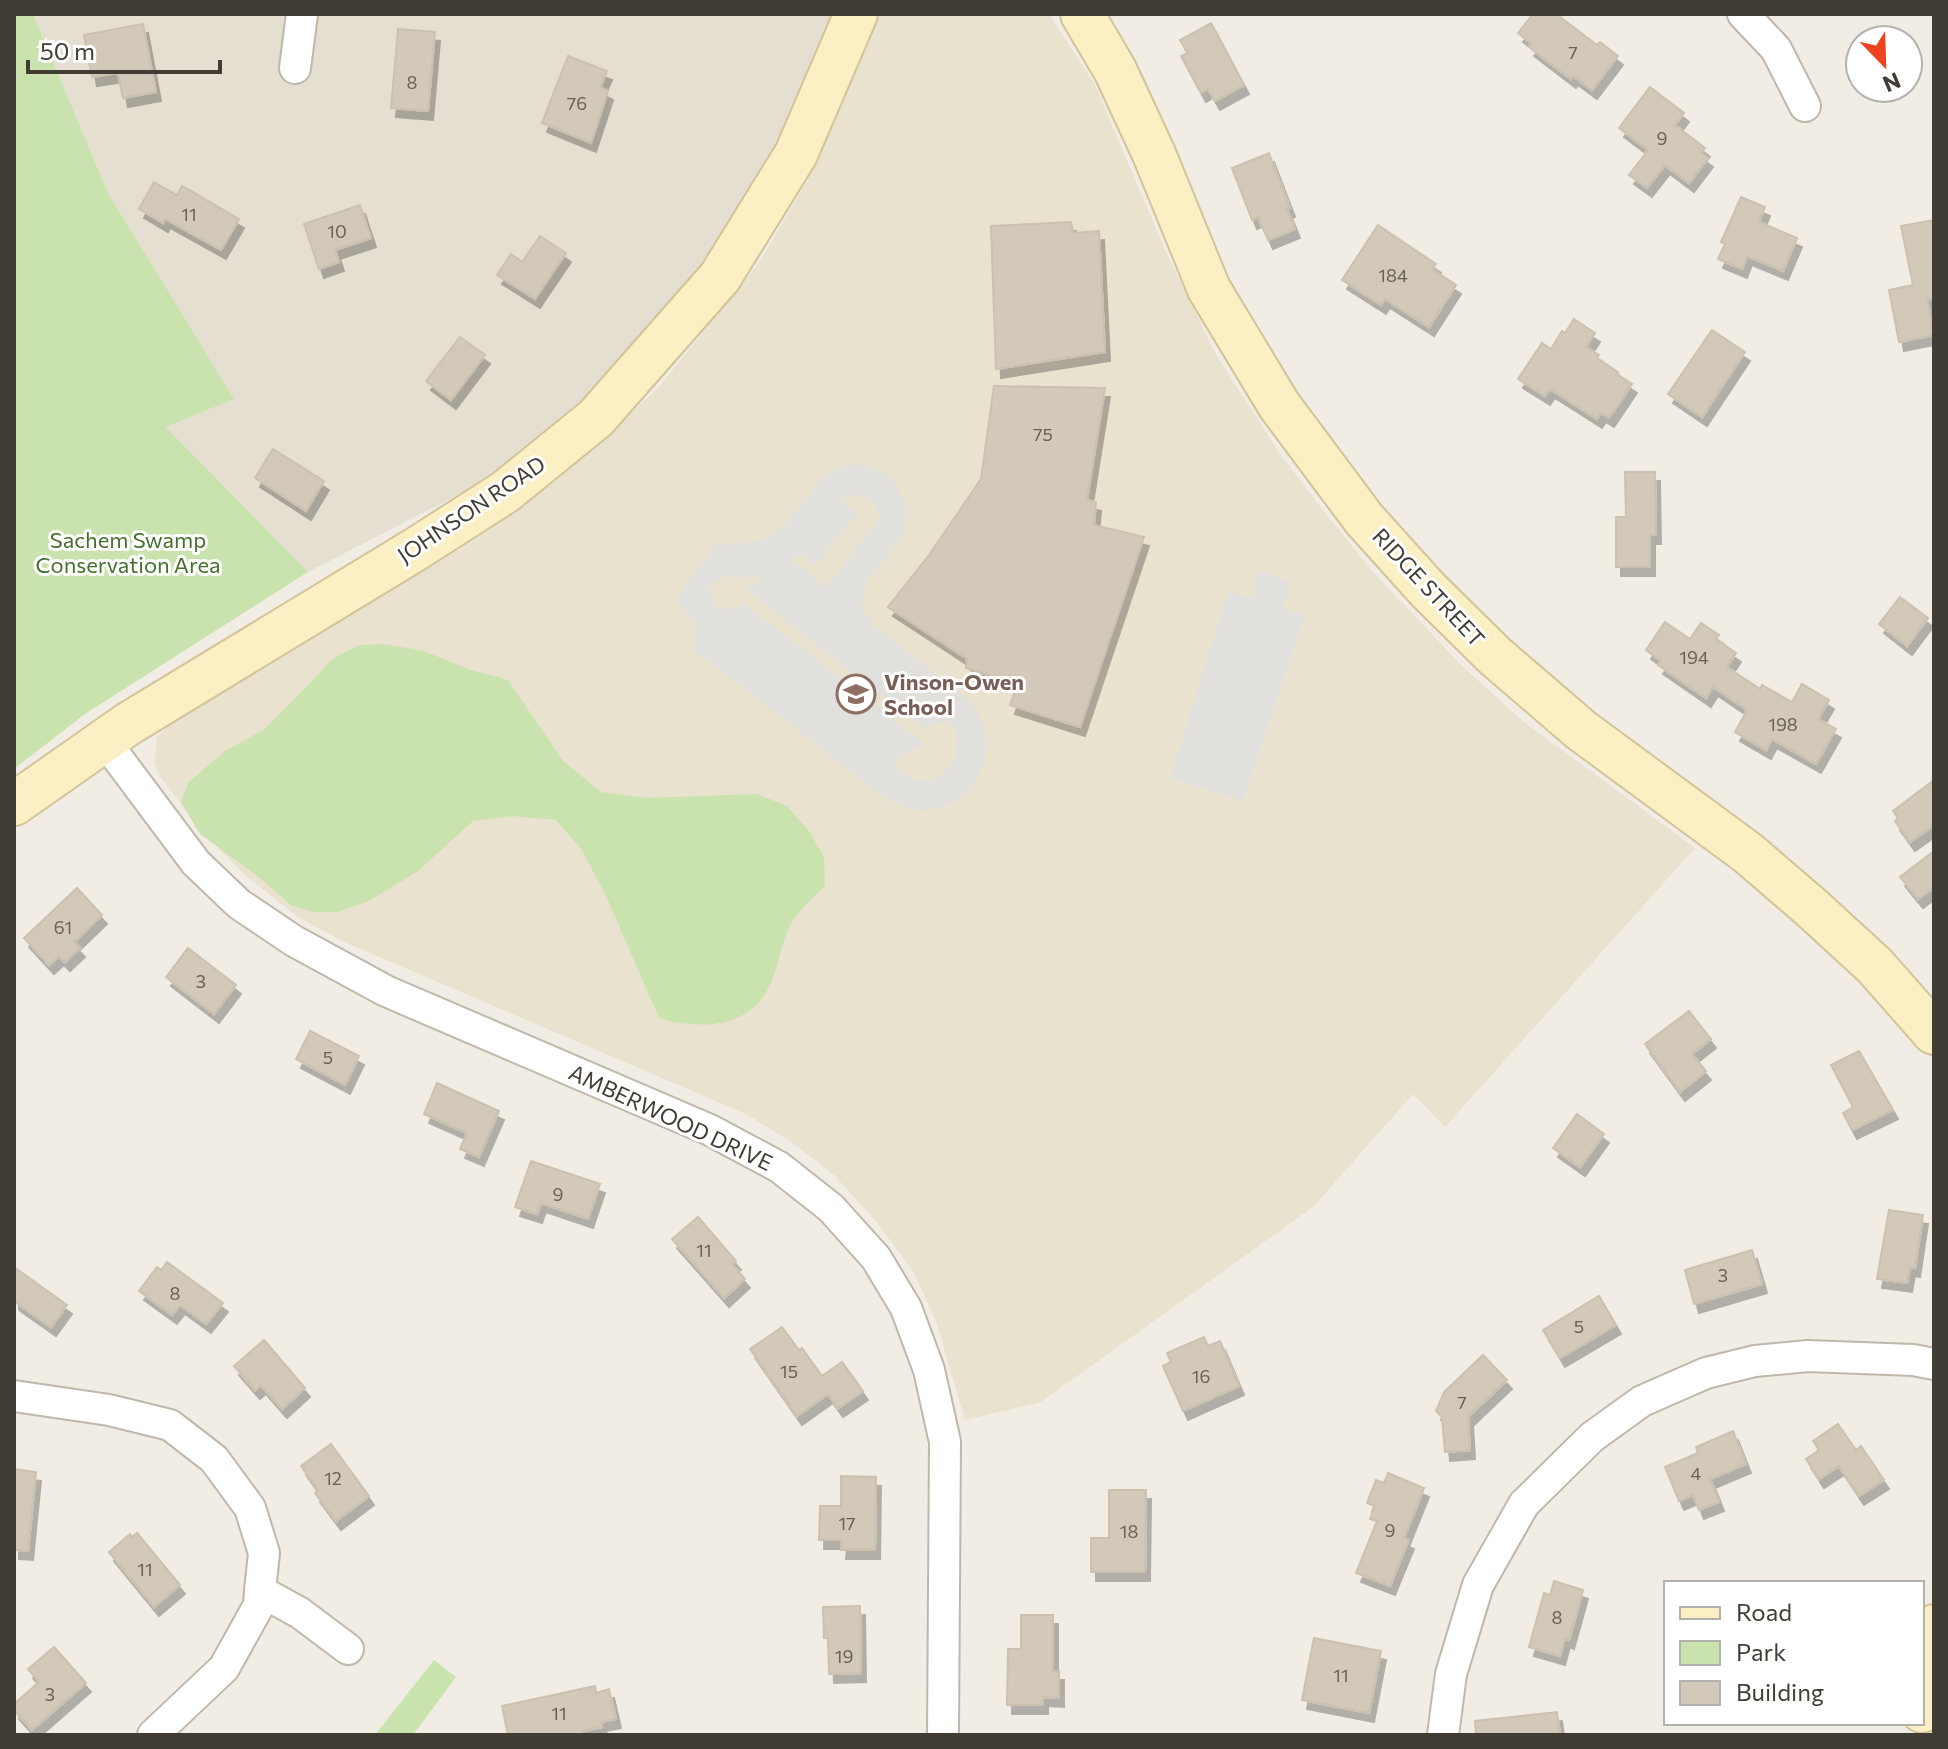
<svg xmlns="http://www.w3.org/2000/svg" width="1948" height="1749" font-family="Commissioner,sans-serif">
	<style>
		.residential { fill: #e5dfd2 }
		.education { fill: #e9e2ce }
		.green { fill: #cae3ae }
		.parking { fill: #e2e0dc; fill-rule: evenodd }
		.building { fill: #d2c9ba; stroke: #ccc1ae; stroke-width: 2; filter: url(#shadow) }
		.lines { fill: none; stroke-linecap: round; stroke-linejoin: round }
		.street-casing { stroke: #bfb8aa; stroke-width: 34 }
		.secondary-casing { stroke: #d2c398; stroke-width: 46 }
		.street { stroke: #fff; stroke-width: 30 }
		.secondary { stroke: #fbefc4; stroke-width: 42 }
		.labels { text-anchor: middle; dominant-baseline: central; stroke-width: 6; stroke-linejoin: round; paint-order: stroke }
		.number-label { font-size: 18px; fill: #666056 }
		.street-label { font-size: 22px; fill: #423d34; stroke: #fff }
		.park-label { font-size: 22px; fill: #44702c; stroke: #fff }
		.education-label { font-size: 22px; font-weight: bold; fill: #785e54; stroke: #fff; text-anchor: start }
	</style>
	<defs>
		<filter id="shadow"><feDropShadow dx="5" dy="9" stdDeviation="0" flood-color="#0004"/></filter>
	</defs>
	<rect width="100%" height="100%" fill="#f1ede4"/>
	<path class="residential" d="M 33,14 L 834,14 L 784,145 L 714,265 L 605,390 L 514,466 L 308,572 L 166,427 L 233,399 L 108,193 Z"/>
	<path class="education" d="M 879,14 L 1049,14 L 1095,85 L 1166,252 L 1215,353 L 1280,454 L 1322,509 L 1373,572 L 1462,666 L 1524,722 L 1695,848 L 1445,1127 L 1413,1094 L 1313,1207 L 1041,1402 L 965,1420 L 936,1321 L 913,1271 L 876,1221 L 835,1176 L 793,1143 L 746,1114 L 344,942 L 298,917 L 246,876 L 203,833 L 159,775 L 154,763 L 157,737 L 169,725 L 539,491 L 593,449 L 659,387 L 761,260 L 813,170 Z"/>
	<g class="green">
		<path d="M 14,14 L 33,14 L 108,193 L 234,399 L 166,427 L 308,572 L 85,714 L 14,769 Z"/>
		<path d="M 383,644 L 424,651 L 468,669 L 508,680 L 563,761 L 601,792 L 646,798 L 757,794 L 787,806 L 809,831 L 824,857 L 825,885 C 814,898 796,912 789,928 C 780,947 778,969 769,987 C 748,1029 699,1030 659,1018 L 606,896 L 582,850 L 556,820 L 512,816 L 473,821 L 418,871 L 369,901 L 337,912 L 315,912 L 292,906 L 260,878 L 200,834 L 181,802 L 188,783 L 225,751 L 265,729 L 334,658 L 359,645 Z"/>
		<path d="M 434,1660 L 456,1677 L 413,1735 L 375,1735 Z"/>
	</g>
	<g class="parking">
		<path d="M 853,464 L 872,467 L 892,479 L 905,501 L 906,513 L 903,536 L 866,583 L 862,607 L 873,625 L 968,699 L 978,713 L 985,733 L 987,746 L 983,765 L 974,784 L 962,798 L 943,807 L 923,811 L 906,808 L 887,799 L 694,650 L 698,625 L 675,600 L 717,544 L 736,545 L 771,537 L 784,527 L 822,479 L 834,470 ZM 855,494 L 870,499 L 875,506 L 878,513 L 877,522 L 829,584 L 824,587 L 793,560 L 801,554 L 815,566 L 857,513 L 841,501 ZM 725,576 L 762,578 L 759,583 L 748,586 L 745,589 L 924,728 L 946,721 L 955,729 L 957,736 L 956,758 L 951,766 L 941,775 L 929,780 L 917,780 L 899,772 L 896,765 L 898,758 L 925,744 L 744,603 L 734,609 L 718,608 L 706,589 Z"/>
		<path d="M 1260,571 L 1291,582 L 1283,607 L 1305,616 L 1243,801 L 1170,778 L 1228,592 L 1252,598 Z"/>
	</g>
	<g class="building">
		<path d="M 1533,14 L 1556,14 L 1597,45 L 1600,42 L 1618,56 L 1592,90 L 1573,76 L 1571,79 L 1529,47 L 1532,44 L 1518,33 Z"/>
		<path d="M 1211,23 L 1244,85 L 1215,101 L 1208,89 L 1201,93 L 1181,56 L 1188,53 L 1180,40 Z"/>
		<path d="M 143,24 L 156,92 L 123,98 L 118,73 L 92,77 L 84,35 Z"/>
		<path d="M 398,29 L 435,32 L 428,111 L 391,108 Z"/>
		<path d="M 568,56 L 607,71 L 600,87 L 608,91 L 591,143 L 542,123 Z"/>
		<path d="M 1650,87 L 1684,113 L 1675,125 L 1705,148 L 1701,153 L 1708,158 L 1689,183 L 1665,165 L 1647,188 L 1629,175 L 1648,150 L 1619,128 Z"/>
		<path d="M 1269,153 L 1290,208 L 1287,209 L 1295,229 L 1268,240 L 1258,217 L 1252,220 L 1232,168 Z"/>
		<path d="M 154,182 L 177,195 L 182,186 L 239,219 L 221,250 L 165,219 L 163,223 L 139,209 Z"/>
		<path d="M 1741,197 L 1765,207 L 1759,222 L 1797,238 L 1783,271 L 1747,256 L 1742,269 L 1718,259 L 1725,244 L 1721,242 Z"/>
		<path d="M 360,205 L 371,238 L 335,250 L 339,262 L 319,269 L 304,224 Z"/>
		<path d="M 1934,220 L 1934,298 L 1927,299 L 1934,335 L 1899,342 L 1889,290 L 1913,285 L 1901,226 Z"/>
		<path d="M 1071,222 L 1073,233 L 1099,231 L 1105,352 L 996,369 L 991,226 Z"/>
		<path d="M 1378,225 L 1436,264 L 1432,269 L 1456,285 L 1429,327 L 1385,299 L 1381,305 L 1342,280 Z"/>
		<path d="M 540,236 L 566,253 L 535,299 L 497,275 L 511,254 L 522,262 Z"/>
		<path d="M 1574,319 L 1595,333 L 1586,347 L 1599,355 L 1597,358 L 1618,372 L 1617,374 L 1632,384 L 1609,418 L 1601,413 L 1597,419 L 1550,389 L 1545,396 L 1518,379 L 1542,343 L 1551,349 L 1562,331 L 1565,333 Z"/>
		<path d="M 1712,330 L 1745,352 L 1702,417 L 1668,394 Z"/>
		<path d="M 460,337 L 485,355 L 451,400 L 426,381 Z"/>
		<path d="M 994,386 L 1105,388 L 1087,500 L 1096,502 L 1094,525 L 1144,537 L 1080,727 L 1010,705 L 1017,684 L 966,668 L 967,659 L 888,607 L 929,555 L 981,479 Z"/>
		<path d="M 273,449 L 324,481 L 306,511 L 255,478 Z"/>
		<path d="M 1625,472 L 1655,472 L 1656,535 L 1650,535 L 1650,567 L 1616,567 L 1616,517 L 1626,517 Z"/>
		<path d="M 1900,597 L 1928,618 L 1907,646 L 1879,624 Z"/>
		<path d="M 1665,622 L 1690,639 L 1701,623 L 1719,635 L 1716,639 L 1736,653 L 1727,667 L 1760,689 L 1762,685 L 1792,702 L 1802,684 L 1829,700 L 1818,719 L 1836,729 L 1816,764 L 1772,739 L 1766,750 L 1735,732 L 1747,710 L 1713,687 L 1706,698 L 1658,665 L 1661,661 L 1646,650 Z"/>
		<path d="M 1934,780 L 1934,825 L 1910,842 L 1895,821 L 1898,818 L 1893,811 Z"/>
		<path d="M 1934,851 L 1934,887 L 1918,899 L 1900,877 Z"/>
		<path d="M 77,888 L 102,915 L 74,942 L 80,948 L 65,962 L 59,956 L 49,965 L 24,938 Z"/>
		<path d="M 188,948 L 236,985 L 214,1014 L 166,977 Z"/>
		<path d="M 1689,1011 L 1711,1039 L 1692,1054 L 1706,1071 L 1680,1092 L 1645,1044 Z"/>
		<path d="M 310,1031 L 359,1056 L 345,1085 L 296,1059 Z"/>
		<path d="M 1859,1051 L 1893,1110 L 1852,1130 L 1843,1113 L 1853,1107 L 1831,1065 Z"/>
		<path d="M 437,1083 L 499,1111 L 479,1157 L 460,1149 L 467,1133 L 424,1114 Z"/>
		<path d="M 1577,1114 L 1604,1134 L 1580,1167 L 1553,1148 Z"/>
		<path d="M 531,1161 L 600,1184 L 588,1219 L 541,1203 L 537,1214 L 515,1207 Z"/>
		<path d="M 1889,1210 L 1923,1215 L 1915,1268 L 1910,1267 L 1907,1283 L 1877,1279 Z"/>
		<path d="M 698,1217 L 736,1261 L 732,1264 L 745,1279 L 724,1298 L 672,1239 Z"/>
		<path d="M 1752,1250 L 1762,1284 L 1694,1304 L 1685,1270 Z"/>
		<path d="M 167,1262 L 223,1303 L 206,1324 L 180,1305 L 172,1315 L 139,1291 L 157,1267 L 161,1270 Z"/>
		<path d="M 14,1267 L 67,1305 L 51,1327 L 14,1301 Z"/>
		<path d="M 1599,1296 L 1616,1325 L 1560,1358 L 1543,1330 Z"/>
		<path d="M 782,1327 L 799,1350 L 802,1348 L 822,1376 L 842,1362 L 863,1391 L 838,1408 L 828,1394 L 797,1416 L 750,1349 Z"/>
		<path d="M 1204,1337 L 1208,1346 L 1220,1341 L 1239,1386 L 1183,1411 L 1163,1366 L 1171,1362 L 1167,1353 Z"/>
		<path d="M 264,1340 L 305,1388 L 282,1409 L 261,1385 L 255,1390 L 234,1366 Z"/>
		<path d="M 1483,1355 L 1507,1380 L 1468,1417 L 1470,1450 L 1445,1452 L 1442,1417 L 1436,1411 L 1444,1392 Z"/>
		<path d="M 1838,1424 L 1856,1450 L 1861,1446 L 1884,1480 L 1859,1496 L 1839,1466 L 1819,1479 L 1806,1459 L 1819,1450 L 1813,1441 Z"/>
		<path d="M 1733,1431 L 1746,1464 L 1710,1479 L 1719,1502 L 1699,1510 L 1693,1495 L 1679,1501 L 1665,1467 L 1698,1453 L 1696,1447 Z"/>
		<path d="M 331,1444 L 369,1496 L 336,1521 L 315,1493 L 318,1490 L 301,1466 Z"/>
		<path d="M 14,1469 L 36,1472 L 28,1551 L 14,1550 Z"/>
		<path d="M 1388,1473 L 1424,1488 L 1404,1538 L 1409,1540 L 1390,1586 L 1356,1573 L 1377,1521 L 1370,1519 L 1375,1506 L 1367,1503 L 1376,1480 L 1384,1483 Z"/>
		<path d="M 841,1476 L 876,1477 L 875,1550 L 841,1550 L 842,1540 L 819,1540 L 820,1506 L 841,1506 Z"/>
		<path d="M 1109,1490 L 1146,1490 L 1145,1572 L 1091,1572 L 1091,1538 L 1109,1538 Z"/>
		<path d="M 137,1533 L 180,1585 L 154,1607 L 109,1552 L 130,1534 L 132,1537 Z"/>
		<path d="M 1554,1581 L 1583,1590 L 1569,1640 L 1565,1638 L 1560,1656 L 1529,1647 L 1544,1593 L 1550,1595 Z"/>
		<path d="M 860,1606 L 861,1673 L 829,1674 L 828,1638 L 824,1638 L 823,1607 Z"/>
		<path d="M 1021,1615 L 1053,1615 L 1053,1671 L 1059,1671 L 1059,1698 L 1043,1697 L 1043,1705 L 1007,1705 L 1008,1649 L 1021,1649 Z"/>
		<path d="M 1314,1638 L 1381,1651 L 1369,1713 L 1302,1700 Z"/>
		<path d="M 54,1647 L 86,1683 L 32,1730 L 14,1710 L 14,1704 L 39,1682 L 28,1669 Z"/>
		<path d="M 595,1686 L 596,1693 L 609,1689 L 616,1719 L 601,1722 L 602,1727 L 583,1731 L 583,1735 L 508,1735 L 502,1706 Z"/>
		<path d="M 1557,1712 L 1560,1735 L 1476,1735 L 1475,1721 Z"/>
	</g>
	<g class="lines">
		<defs>
			<g id="street">
				<path d="M 1743,14 L 1776,49 L 1805,106"/>
				<path d="M 295,68 L 302,14"/>
				<path d="M 104,740 L 196,863 L 239,904 L 294,941 L 386,991 L 710,1130 L 779,1167 L 831,1208 L 876,1258 L 906,1308 L 929,1370 L 945,1442 L 943,1735"/>
				<path d="M 14,1396 L 109,1410 L 170,1425 L 214,1459 L 250,1508 L 264,1553 L 260,1591 L 300,1613 L 348,1649"/>
				<path d="M 153,1735 L 224,1668 L 259,1605 L 260,1591"/>
				<path d="M 1443,1735 L 1451,1674 L 1478,1585 L 1524,1504 L 1592,1437 L 1642,1401 L 1706,1373 L 1755,1361 L 1808,1356 L 1913,1360 L 1934,1364"/>
			</g>
			<g id="secondary">
				<path d="M 1082,14 L 1115,70 L 1154,154 L 1209,289 L 1279,405 L 1364,519 L 1428,590 L 1495,656 L 1581,730 L 1748,853 L 1813,909 L 1875,966 L 1934,1033"/>
				<path d="M 14,804 L 128,724 L 416,549 L 505,492 L 596,418 L 720,277 L 796,154 L 856,14"/>
				<path d="M 1922,1711 L 1934,1626"/>
			</g>
		</defs>
		<use href="#street" class="street-casing"/>
		<use href="#secondary" class="secondary-casing"/>
		<use href="#street" class="street"/>
		<use href="#secondary" class="secondary"/>
	</g>
	<defs>
		<symbol id="school-ring" viewBox="-11 -11 22 22"><circle r="9.5" fill="#fff" stroke="#8d6e63" stroke-width="1.5"/><path d="M0-5L7-2L0 1L-7-2ZM-4 1L0 2.5L4 1V4Q0 6-4 4Z" fill="#8d6e63"/></symbol>
	</defs>
	<g fill-rule="evenodd">
		<use href="#school-ring" x="834" y="672" width="44" height="44"/>
	</g>
	<g class="labels">
		<g class="number-label">
			<text x="1573" y="52">7</text>
			<text x="412" y="82">8</text>
			<text x="577" y="103">76</text>
			<text x="1662" y="138">9</text>
			<text x="189" y="214">11</text>
			<text x="337" y="231">10</text>
			<text x="1393" y="275">184</text>
			<text x="1043" y="434">75</text>
			<text x="1694" y="657">194</text>
			<text x="1783" y="724">198</text>
			<text x="63" y="927">61</text>
			<text x="201" y="981">3</text>
			<text x="328" y="1057">5</text>
			<text x="558" y="1194">9</text>
			<text x="704" y="1250">11</text>
			<text x="1723" y="1275">3</text>
			<text x="175" y="1293">8</text>
			<text x="1579" y="1326">5</text>
			<text x="789" y="1371">15</text>
			<text x="1201" y="1376">16</text>
			<text x="1462" y="1402">7</text>
			<text x="1696" y="1473">4</text>
			<text x="333" y="1478">12</text>
			<text x="847" y="1523">17</text>
			<text x="1390" y="1530">9</text>
			<text x="1129" y="1531">18</text>
			<text x="145" y="1569">11</text>
			<text x="1557" y="1617">8</text>
			<text x="844" y="1656">19</text>
			<text x="1341" y="1675">11</text>
			<text x="50" y="1694">3</text>
			<text x="559" y="1713">11</text>
		</g>
		<g class="street-label">
			<text transform="translate(471 509) rotate(-34)">JOHNSON ROAD</text>
			<text transform="translate(1429 587) rotate(47)">RIDGE STREET</text>
			<text transform="translate(671 1117) rotate(25)">AMBERWOOD DRIVE</text>
		</g>
		<g class="park-label">
			<text x="128" y="539">Sachem Swamp<tspan x="128" dy="25">Conservation Area</tspan></text>
		</g>
		<g class="education-label">
			<text x="884" y="681">Vinson-Owen<tspan x="884" dy="25">School</tspan></text>
		</g>
	</g>
	<rect width="1948" height="1749" fill="none" stroke="#423d34" stroke-width="32"/>
	<rect x="1664" y="1581" width="260" height="144" fill="#ffffff" stroke="#b3b1ae" stroke-width="2"/>
	<rect x="1680" y="1607" width="40" height="12" fill="#fbefc4" stroke="#b3b1ae" stroke-width="2"/>
	<text x="1736" y="1621" font-size="24" fill="#423d34">Road</text>
	<rect x="1680" y="1641" width="40" height="24" fill="#cae3ae" stroke="#b3b1ae" stroke-width="2"/>
	<text x="1736" y="1661" font-size="24" fill="#423d34">Park</text>
	<rect x="1680" y="1681" width="40" height="24" fill="#d2c9ba" stroke="#b3b1ae" stroke-width="2"/>
	<text x="1736" y="1701" font-size="24" fill="#423d34">Building</text>
	<g transform="translate(1884 64) rotate(157)"><circle r="38" fill="#ffffff" stroke="#b3b1ae" stroke-width="2"/>
	<path d="M0-6L14 30L0 20L-14 30Z" fill="#ed431e"/>
	<text y="-12" font-size="22" font-weight="bold" text-anchor="middle" fill="#423d34">N</text>
	</g>
	<path d="M28 60v12h192v-12" fill="none" stroke="#423d34" stroke-width="4"/>
	<text x="40" y="60" font-size="24" fill="#423d34" stroke="#ffffff" stroke-width="6" paint-order="stroke">50 m</text>
</svg>
